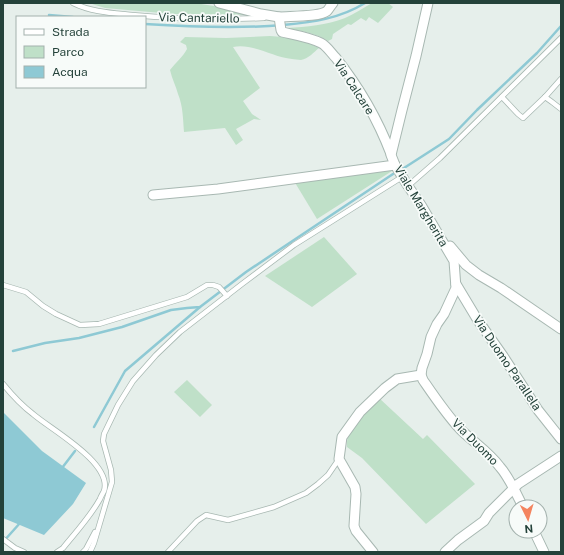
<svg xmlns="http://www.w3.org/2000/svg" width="564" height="555" font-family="'Public Sans',sans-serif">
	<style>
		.green { fill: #bfe0c8 }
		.water { fill: #8ec9d4 }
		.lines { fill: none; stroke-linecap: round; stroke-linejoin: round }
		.stream { stroke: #8ec9d4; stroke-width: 2.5 }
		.service-casing { stroke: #a8b8b2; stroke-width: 6 }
		.minor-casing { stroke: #a8b8b2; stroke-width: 11 }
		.service { stroke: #fff; stroke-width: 4.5 }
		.minor { stroke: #fff; stroke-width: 9 }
		.labels { text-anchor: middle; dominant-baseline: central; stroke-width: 3.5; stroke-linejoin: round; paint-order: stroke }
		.street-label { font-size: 12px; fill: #24423a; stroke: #f7fbf9 }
	</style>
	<rect width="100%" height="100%" fill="#e6efeb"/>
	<g class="green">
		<path d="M 89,3 L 195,3 L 226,8 L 254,15 L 173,14 L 105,8 Z"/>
		<path d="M 372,3 L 388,3 L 393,7 L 378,23 L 369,17 L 366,21 L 361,18 L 351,25 L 348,24 L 333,34 L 332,39 L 328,41 C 317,33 300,31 287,28 C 307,27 326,25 345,18 C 354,14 363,8 372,3 Z"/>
		<path d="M 270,36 C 287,37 304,40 319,48 C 314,52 308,59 301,60 C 298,60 294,59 292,59 C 272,57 253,43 233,47 L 260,88 L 243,101 L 252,114 L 261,120 L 254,119 L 236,129 L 243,140 L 236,145 L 225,128 L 184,132 C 183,119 183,106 178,94 C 176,86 172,79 170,70 C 176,62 183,57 187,49 L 186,45 L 180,42 L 185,37 L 226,38 Z"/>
		<path d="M 388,169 L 392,171 L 317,219 L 294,181 Z"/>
		<path d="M 324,237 L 357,274 L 312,307 L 265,276 Z"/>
		<path d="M 187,380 L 212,405 L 200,417 L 174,392 Z"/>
		<path d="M 379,398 L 423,439 L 427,435 L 475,484 L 426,524 L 362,458 L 347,447 L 347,442 L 349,430 Z"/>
	</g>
	<path class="water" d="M 3,412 L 42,451 L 86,483 L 73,504 L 44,535 L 3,518 Z"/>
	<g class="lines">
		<g class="stream">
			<path d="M 49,15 L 73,17"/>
			<path d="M 145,24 C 191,27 237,29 283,25 C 313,22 339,19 365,3"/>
			<path d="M 404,168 L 449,139 L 477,110 L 537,53 L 561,26"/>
			<path d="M 13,351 L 45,343 L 79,338 L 122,327 L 171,310 L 187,308 L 200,307 L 246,272 L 393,174"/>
			<path d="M 94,427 L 125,371 L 200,307"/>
			<path d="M 62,468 L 75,451"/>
			<path d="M 3,542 L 20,523"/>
		</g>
		<defs>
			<g id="service">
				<path d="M 73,3 C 91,12 112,13 132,15 C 176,19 220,20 264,18"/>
				<path d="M 502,97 L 518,114 L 523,118 L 545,97 L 561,79"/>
				<path d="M 545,97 L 552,102 L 561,109"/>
				<path d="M 408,186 L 440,158 L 561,38"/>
				<path d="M 3,285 L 26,292 L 43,306 L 56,314 L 80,325 L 99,324 L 187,297 L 207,285 L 213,285 L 219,287 L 227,296"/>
				<path d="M 3,384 C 12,395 21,405 33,414 C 50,429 113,463 104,491 C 103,493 101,496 100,499 C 90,517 76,532 63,548 L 57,552"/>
				<path d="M 3,539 L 15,548 L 24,552"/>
				<path d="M 83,552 L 86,549 L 95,532"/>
				<path d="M 90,552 L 94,543 L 112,482 L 111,470 L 103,441 L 104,434 L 118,405 L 133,381 L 156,355 L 180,332 L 242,284 L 294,245 L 402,177"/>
				<path d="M 168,552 L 197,521 L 206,515 L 228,520 L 274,507 L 306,493 L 318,484 L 328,475 L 339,459"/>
			</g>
			<g id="minor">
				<path d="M 219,3 L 261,14 L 279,17 L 281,30 L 282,32 C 295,35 309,37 321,43 C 327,46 331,53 336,58 C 359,87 378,120 391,154"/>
				<path d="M 428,3 L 416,56 L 402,110 L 391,155 L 395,165 L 408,186 L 421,205 L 454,261 L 456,288 L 444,314 L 437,324 L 431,337 L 427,354 L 422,368 L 421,375 L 423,380 C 434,396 446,414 460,429 C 473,442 489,452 500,467 C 509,477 517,495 523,507"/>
				<path d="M 279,17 C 290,16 320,17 327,11 C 329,9 331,5 333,3"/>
				<path d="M 153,195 L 218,189 L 395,165"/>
				<path d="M 450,246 L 466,265 L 479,275 L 501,288 L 561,329"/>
				<path d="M 456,284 L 477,319 L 503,356 L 538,410 L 561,439"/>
				<path d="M 534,531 L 544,552"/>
				<path d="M 373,552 L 356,531 L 354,526 L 356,494 L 355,487 L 339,459 L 342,437 L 360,412 L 385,388 L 397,379 L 421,375"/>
				<path d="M 445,552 L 458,540 L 484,521 L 489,513 L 518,484 L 561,456"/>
			</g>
		</defs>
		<use href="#service" class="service-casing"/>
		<use href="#minor" class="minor-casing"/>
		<use href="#service" class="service"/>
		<use href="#minor" class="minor"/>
	</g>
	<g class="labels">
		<g class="street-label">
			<text transform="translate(199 18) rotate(1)">Via Cantariello</text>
			<text transform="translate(354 87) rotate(57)">Via Calcare</text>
			<text transform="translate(421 206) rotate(59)">Viale Margherita</text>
			<text transform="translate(507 363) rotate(56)">Via Duomo Parallela</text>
			<text transform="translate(475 442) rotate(45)">Via Duomo</text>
		</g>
	</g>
	<rect width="564" height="555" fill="none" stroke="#24423a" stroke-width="8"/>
	<rect x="16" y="16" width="130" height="72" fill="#f7fbf9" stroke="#a3b1ad"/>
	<rect x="24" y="29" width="20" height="6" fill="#ffffff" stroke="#a3b1ad"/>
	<text x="52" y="36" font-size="12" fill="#24423a">Strada</text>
	<rect x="24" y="46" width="20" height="12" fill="#bfe0c8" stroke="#a3b1ad"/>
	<text x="52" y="56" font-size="12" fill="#24423a">Parco</text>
	<rect x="24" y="66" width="20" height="12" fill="#8ec9d4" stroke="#a3b1ad"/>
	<text x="52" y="76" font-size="12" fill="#24423a">Acqua</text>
	<g transform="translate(528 519) rotate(175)"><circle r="19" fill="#f7fbf9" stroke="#a3b1ad"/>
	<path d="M0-3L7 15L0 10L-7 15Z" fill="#f4845f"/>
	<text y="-6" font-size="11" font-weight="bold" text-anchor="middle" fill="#24423a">N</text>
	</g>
</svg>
